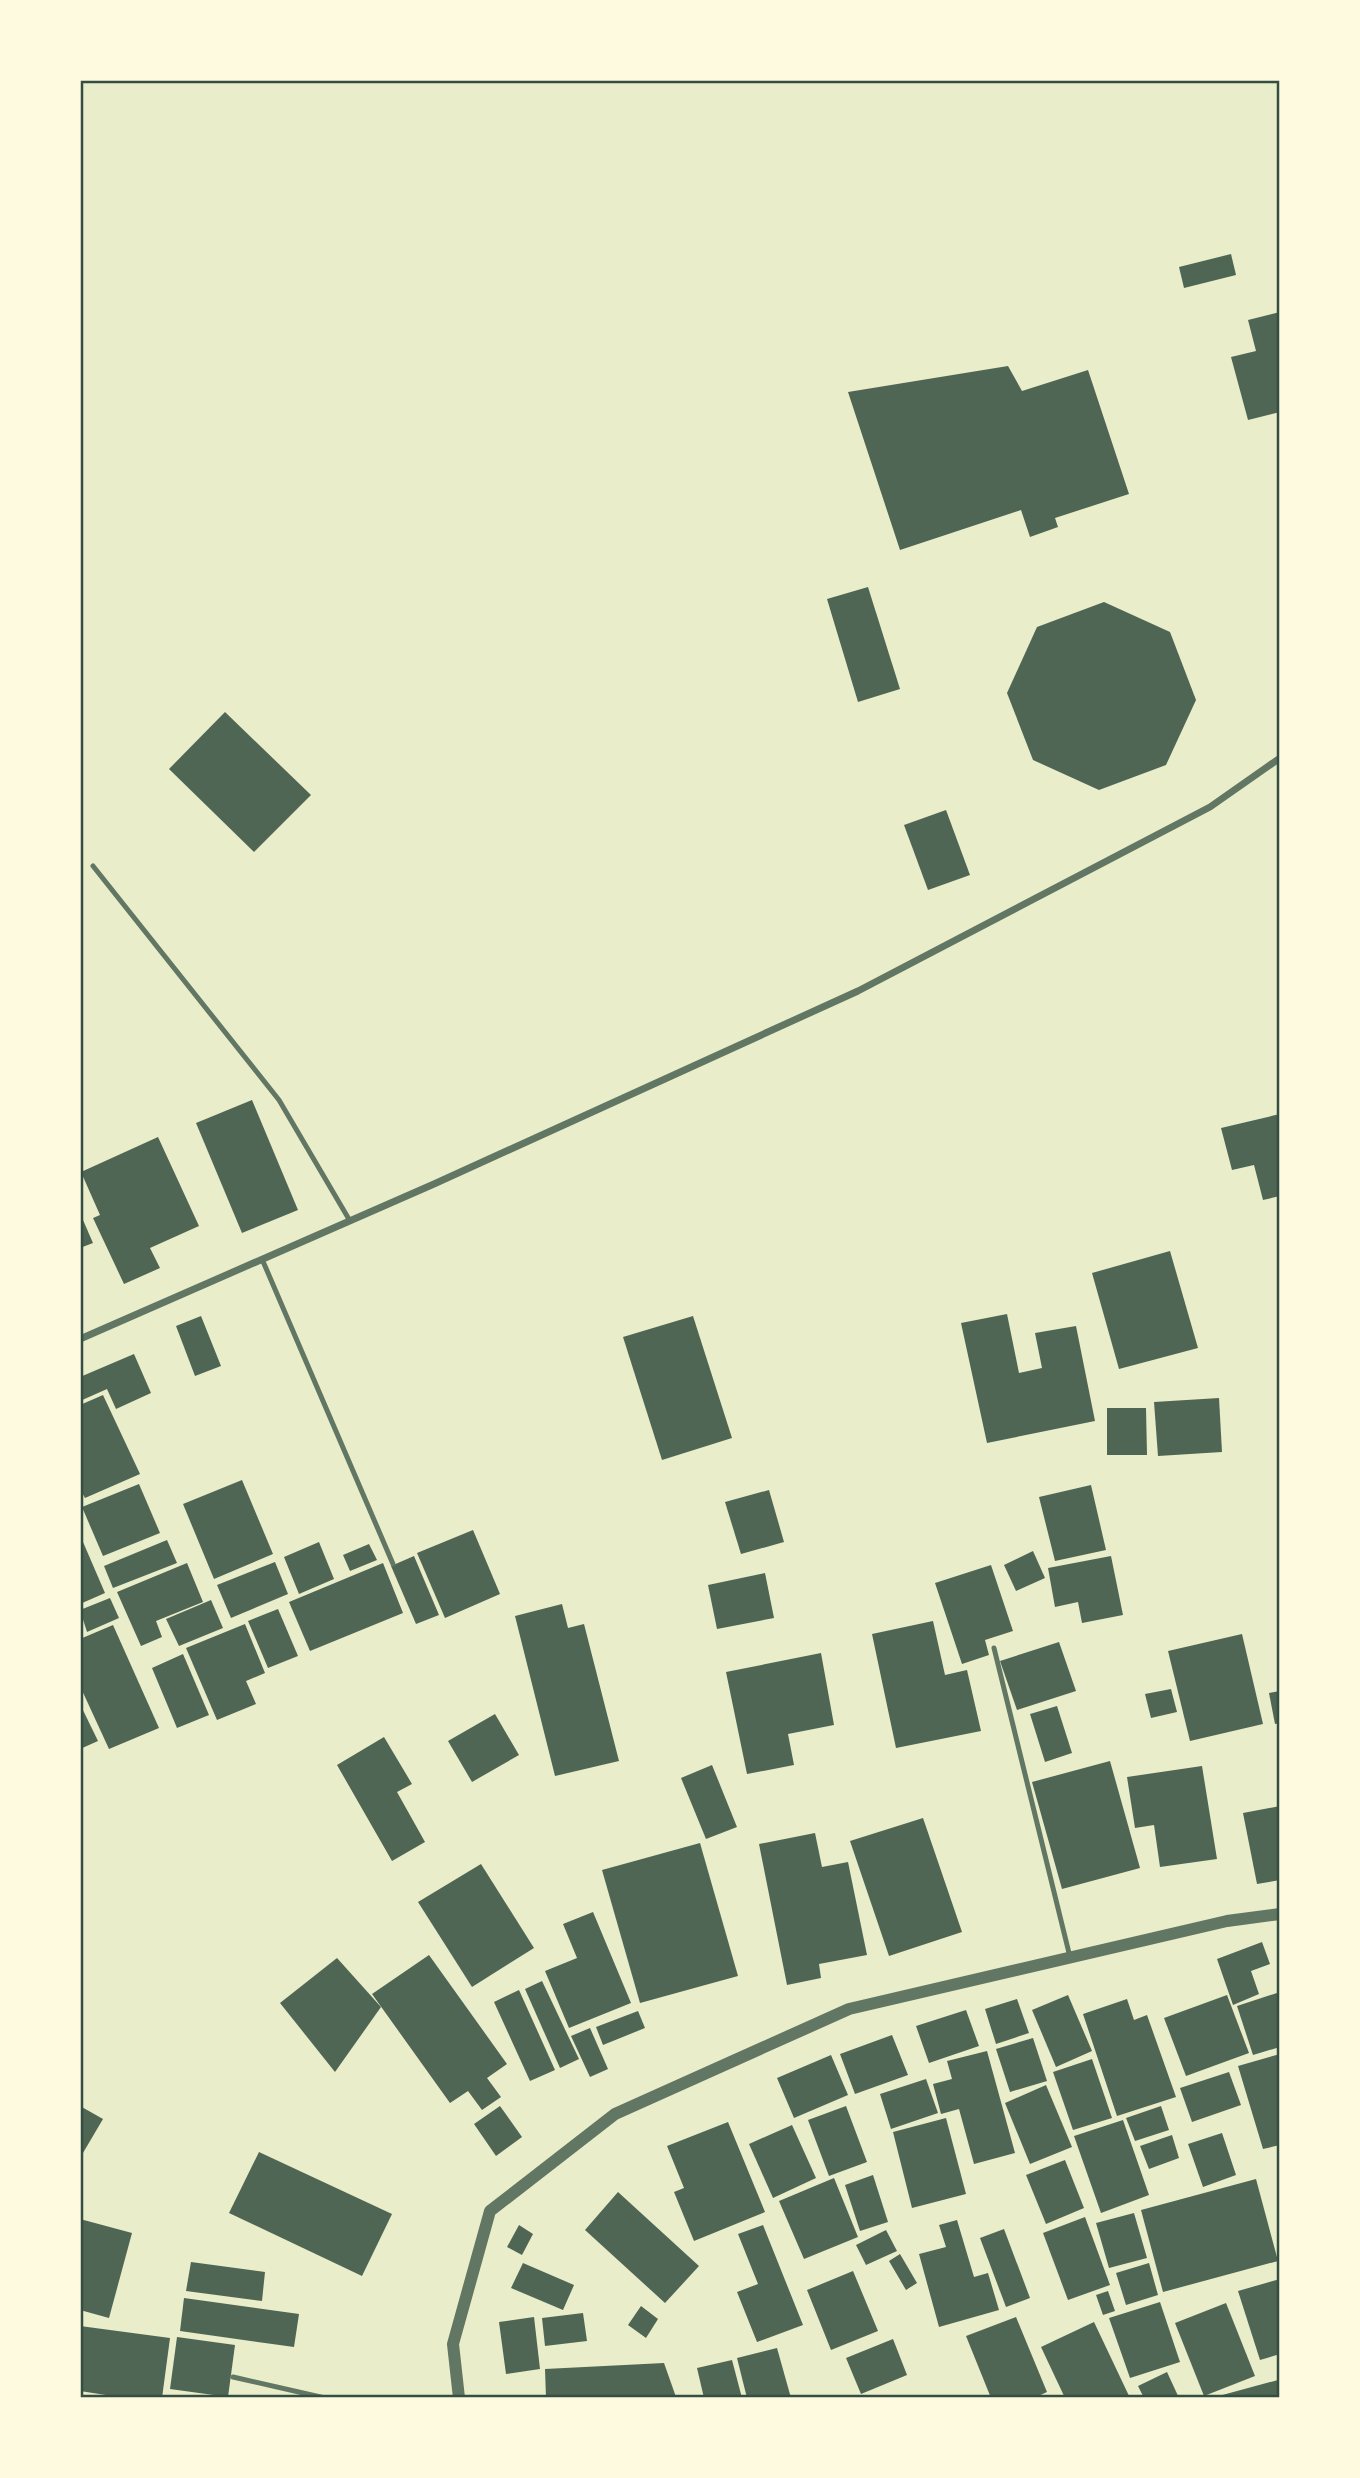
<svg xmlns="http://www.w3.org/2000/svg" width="1360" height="2478" font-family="'DM Sans',sans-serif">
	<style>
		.building { fill: #4f6655 }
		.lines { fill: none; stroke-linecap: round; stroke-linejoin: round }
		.service { stroke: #617663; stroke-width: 5 }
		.minor { stroke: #617663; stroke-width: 7 }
		.tertiary { stroke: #617663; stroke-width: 12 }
		.neatline { fill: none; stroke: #344e41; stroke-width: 2.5 }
	</style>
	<rect width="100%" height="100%" fill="#e9edc9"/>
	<g class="building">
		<path d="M 1231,254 L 1236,275 L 1184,288 L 1179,267 Z"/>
		<path d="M 1280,312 L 1280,412 L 1248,420 L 1231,357 L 1256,351 L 1248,320 Z"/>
		<path d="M 1008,366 L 1022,391 L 1088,370 L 1129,494 L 1055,518 L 1058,527 L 1030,537 L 1021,510 L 900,550 L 848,392 Z"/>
		<path d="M 868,587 L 900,689 L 858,702 L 827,599 Z"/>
		<path d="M 1104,602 L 1170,632 L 1196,700 L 1166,765 L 1099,790 L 1033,760 L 1007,693 L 1037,627 Z"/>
		<path d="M 225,712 L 311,795 L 254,852 L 169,769 Z"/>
		<path d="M 946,810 L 970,875 L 928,890 L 904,825 Z"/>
		<path d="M 252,1100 L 298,1210 L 242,1233 L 196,1123 Z"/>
		<path d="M 1280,1114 L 1280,1196 L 1263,1200 L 1254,1165 L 1232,1170 L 1221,1128 Z"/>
		<path d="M 158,1137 L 199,1226 L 150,1248 L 160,1268 L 124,1284 L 93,1218 L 100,1215 L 81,1172 Z"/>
		<path d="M 83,1220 L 93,1243 L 80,1248 L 80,1221 Z"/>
		<path d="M 1170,1251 L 1198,1348 L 1119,1369 L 1092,1273 Z"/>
		<path d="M 1007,1314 L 1019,1373 L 1042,1368 L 1035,1333 L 1076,1326 L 1095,1421 L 987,1443 L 961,1323 Z"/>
		<path d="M 201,1316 L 221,1366 L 195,1376 L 176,1326 Z"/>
		<path d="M 693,1316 L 732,1438 L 662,1460 L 623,1337 Z"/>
		<path d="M 134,1354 L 151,1393 L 116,1409 L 107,1389 L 80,1401 L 80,1377 Z"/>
		<path d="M 103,1395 L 140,1474 L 85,1498 L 80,1489 L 80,1405 Z"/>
		<path d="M 1219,1398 L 1222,1452 L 1158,1456 L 1154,1402 Z"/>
		<path d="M 1107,1408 L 1146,1408 L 1147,1455 L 1107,1455 Z"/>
		<path d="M 242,1480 L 273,1554 L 214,1579 L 183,1504 Z"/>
		<path d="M 139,1484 L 160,1533 L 103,1556 L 82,1507 Z"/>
		<path d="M 1091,1485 L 1106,1550 L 1055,1561 L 1039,1497 Z"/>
		<path d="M 769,1490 L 784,1542 L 741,1554 L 725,1502 Z"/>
		<path d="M 473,1530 L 500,1594 L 445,1618 L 417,1553 Z"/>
		<path d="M 80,1535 L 105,1593 L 80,1604 Z"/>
		<path d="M 167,1540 L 177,1563 L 113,1588 L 104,1566 Z"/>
		<path d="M 319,1542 L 334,1579 L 299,1594 L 284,1557 Z"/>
		<path d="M 369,1544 L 377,1560 L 350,1571 L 343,1555 Z"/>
		<path d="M 1033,1551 L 1045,1578 L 1016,1591 L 1004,1565 Z"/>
		<path d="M 414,1556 L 439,1615 L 416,1624 L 391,1566 Z"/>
		<path d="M 1111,1556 L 1123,1615 L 1082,1623 L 1078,1602 L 1055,1607 L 1048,1568 Z"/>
		<path d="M 275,1562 L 288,1594 L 231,1618 L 217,1585 Z"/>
		<path d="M 187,1563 L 203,1602 L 156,1621 L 162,1637 L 141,1646 L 117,1592 Z"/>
		<path d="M 383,1563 L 403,1613 L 310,1651 L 289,1602 Z"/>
		<path d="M 991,1565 L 1013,1631 L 985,1640 L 989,1655 L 962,1664 L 935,1583 Z"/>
		<path d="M 765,1573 L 774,1618 L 717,1629 L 708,1585 Z"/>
		<path d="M 110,1598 L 119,1618 L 87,1632 L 80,1610 Z"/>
		<path d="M 211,1600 L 223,1628 L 179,1646 L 166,1619 Z"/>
		<path d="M 562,1604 L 568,1628 L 584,1624 L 619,1761 L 555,1776 L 515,1616 Z"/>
		<path d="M 278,1609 L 298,1656 L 268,1668 L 248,1621 Z"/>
		<path d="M 933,1621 L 945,1675 L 967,1670 L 981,1731 L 896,1748 L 872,1634 Z"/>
		<path d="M 245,1624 L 265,1673 L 246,1681 L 256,1704 L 217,1720 L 186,1648 Z"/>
		<path d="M 113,1625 L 159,1728 L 109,1749 L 80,1686 L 80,1639 Z"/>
		<path d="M 1242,1634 L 1263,1724 L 1190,1741 L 1168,1651 Z"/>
		<path d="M 1059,1642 L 1076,1691 L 1017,1710 L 1000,1661 Z"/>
		<path d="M 821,1653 L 834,1725 L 788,1734 L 794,1765 L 747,1774 L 726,1672 Z"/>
		<path d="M 183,1654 L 209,1715 L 177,1728 L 152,1668 Z"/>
		<path d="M 1171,1689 L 1177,1712 L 1151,1718 L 1145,1694 Z"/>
		<path d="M 1280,1691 L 1280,1723 L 1275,1724 L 1269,1693 Z"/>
		<path d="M 80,1704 L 98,1741 L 80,1749 Z"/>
		<path d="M 1057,1706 L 1072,1753 L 1045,1762 L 1030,1714 Z"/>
		<path d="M 495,1714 L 519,1755 L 472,1782 L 448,1741 Z"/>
		<path d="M 384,1737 L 412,1784 L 397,1792 L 425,1842 L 392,1861 L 337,1765 Z"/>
		<path d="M 1110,1761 L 1140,1868 L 1062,1889 L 1032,1782 Z"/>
		<path d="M 712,1765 L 737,1827 L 706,1839 L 681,1778 Z"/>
		<path d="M 1202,1766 L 1217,1859 L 1160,1867 L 1154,1825 L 1135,1828 L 1127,1777 Z"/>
		<path d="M 1280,1806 L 1280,1880 L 1257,1884 L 1243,1813 Z"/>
		<path d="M 923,1818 L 962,1932 L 889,1956 L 850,1841 Z"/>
		<path d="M 815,1833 L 822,1867 L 848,1862 L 867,1955 L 819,1964 L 821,1978 L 787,1985 L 759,1844 Z"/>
		<path d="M 700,1843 L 738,1976 L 640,2003 L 602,1870 Z"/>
		<path d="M 481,1864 L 534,1948 L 472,1987 L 418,1902 Z"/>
		<path d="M 593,1912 L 631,2003 L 569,2028 L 545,1971 L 577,1958 L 563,1924 Z"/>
		<path d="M 1262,1942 L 1270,1964 L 1251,1971 L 1259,1994 L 1233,2005 L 1217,1959 Z"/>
		<path d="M 429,1955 L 507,2064 L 487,2078 L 501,2097 L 482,2110 L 468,2091 L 450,2103 L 372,1994 Z"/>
		<path d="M 337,1958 L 381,2007 L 335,2072 L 280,2003 Z"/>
		<path d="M 542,1981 L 579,2059 L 560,2068 L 525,1989 Z"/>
		<path d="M 519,1990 L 555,2070 L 530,2081 L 494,2002 Z"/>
		<path d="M 1280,1992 L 1280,2047 L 1253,2055 L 1237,2006 Z"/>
		<path d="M 1068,1995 L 1092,2051 L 1056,2067 L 1032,2010 Z"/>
		<path d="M 1227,1995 L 1249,2053 L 1186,2076 L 1164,2018 Z"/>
		<path d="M 1017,1999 L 1029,2033 L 996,2044 L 985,2009 Z"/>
		<path d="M 1127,1999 L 1134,2020 L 1147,2015 L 1176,2097 L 1117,2116 L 1083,2014 Z"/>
		<path d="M 966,2010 L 979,2046 L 929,2063 L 916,2026 Z"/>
		<path d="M 638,2011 L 645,2028 L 603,2045 L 596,2027 Z"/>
		<path d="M 590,2028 L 608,2069 L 590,2077 L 571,2036 Z"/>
		<path d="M 892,2035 L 908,2075 L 855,2094 L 840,2054 Z"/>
		<path d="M 1033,2038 L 1047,2081 L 1010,2092 L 996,2049 Z"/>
		<path d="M 987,2051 L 1015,2153 L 974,2164 L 959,2109 L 941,2114 L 933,2084 L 952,2079 L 947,2061 Z"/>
		<path d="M 1280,2054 L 1280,2145 L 1263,2149 L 1238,2066 Z"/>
		<path d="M 831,2055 L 848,2095 L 794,2118 L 777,2078 Z"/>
		<path d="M 1092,2059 L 1112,2118 L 1073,2130 L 1053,2072 Z"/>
		<path d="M 1229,2072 L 1241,2105 L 1192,2122 L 1180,2088 Z"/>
		<path d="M 926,2079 L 938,2113 L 891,2129 L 880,2094 Z"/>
		<path d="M 1046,2085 L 1072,2147 L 1030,2164 L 1005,2103 Z"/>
		<path d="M 80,2106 L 103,2119 L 80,2158 Z"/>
		<path d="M 500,2106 L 522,2137 L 496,2156 L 474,2124 Z"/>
		<path d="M 846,2106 L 867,2162 L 829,2176 L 808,2120 Z"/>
		<path d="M 1161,2106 L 1169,2130 L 1135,2141 L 1126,2118 Z"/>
		<path d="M 946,2118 L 966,2194 L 912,2208 L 893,2132 Z"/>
		<path d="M 1123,2120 L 1149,2195 L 1101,2213 L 1074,2136 Z"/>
		<path d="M 728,2122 L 765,2212 L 694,2241 L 674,2192 L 684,2188 L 667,2146 Z"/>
		<path d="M 792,2125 L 816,2178 L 773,2198 L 749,2144 Z"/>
		<path d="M 1222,2133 L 1236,2175 L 1203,2187 L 1188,2144 Z"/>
		<path d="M 1172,2135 L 1179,2158 L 1149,2169 L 1140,2146 Z"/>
		<path d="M 259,2152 L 392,2214 L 362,2276 L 229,2213 Z"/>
		<path d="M 1065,2160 L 1084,2208 L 1046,2224 L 1026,2175 Z"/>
		<path d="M 873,2175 L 888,2222 L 860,2231 L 845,2185 Z"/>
		<path d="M 834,2178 L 858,2237 L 804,2259 L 779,2201 Z"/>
		<path d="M 1256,2179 L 1278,2261 L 1163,2292 L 1141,2210 Z"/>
		<path d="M 618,2192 L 699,2266 L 665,2303 L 585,2230 Z"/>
		<path d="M 1134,2213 L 1147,2258 L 1109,2268 L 1096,2223 Z"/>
		<path d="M 1085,2217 L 1110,2285 L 1068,2300 L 1043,2233 Z"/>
		<path d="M 80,2219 L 132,2233 L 109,2318 L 80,2310 Z"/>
		<path d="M 957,2220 L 974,2277 L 988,2273 L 999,2310 L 939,2327 L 919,2254 L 946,2247 L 939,2225 Z"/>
		<path d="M 519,2225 L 533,2234 L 522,2255 L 507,2247 Z"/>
		<path d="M 763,2225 L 803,2325 L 757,2342 L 737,2292 L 758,2284 L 738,2234 Z"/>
		<path d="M 1004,2229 L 1030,2298 L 1006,2307 L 980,2238 Z"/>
		<path d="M 886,2230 L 897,2251 L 866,2265 L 856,2245 Z"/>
		<path d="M 900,2254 L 917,2283 L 906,2290 L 889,2261 Z"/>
		<path d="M 191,2262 L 265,2272 L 262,2301 L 186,2291 Z"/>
		<path d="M 523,2263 L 574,2285 L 563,2310 L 511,2288 Z"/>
		<path d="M 1149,2263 L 1158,2295 L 1126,2305 L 1116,2273 Z"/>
		<path d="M 853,2271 L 878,2331 L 831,2350 L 807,2290 Z"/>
		<path d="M 1280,2279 L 1280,2354 L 1260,2360 L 1238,2291 Z"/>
		<path d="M 1108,2291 L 1115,2311 L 1103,2315 L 1096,2295 Z"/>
		<path d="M 184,2298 L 299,2314 L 294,2347 L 180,2331 Z"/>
		<path d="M 1160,2302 L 1180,2362 L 1130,2378 L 1109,2318 Z"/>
		<path d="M 1226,2303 L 1255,2376 L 1204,2396 L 1175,2323 Z"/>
		<path d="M 641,2306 L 658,2319 L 646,2338 L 628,2325 Z"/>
		<path d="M 583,2313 L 587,2341 L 545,2346 L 542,2318 Z"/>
		<path d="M 534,2317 L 540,2369 L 506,2374 L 499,2322 Z"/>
		<path d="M 1016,2317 L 1047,2392 L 1034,2398 L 991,2398 L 966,2336 Z"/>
		<path d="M 1094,2322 L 1130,2398 L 1065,2398 L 1041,2347 Z"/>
		<path d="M 80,2326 L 170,2338 L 162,2398 L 125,2398 L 80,2391 Z"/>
		<path d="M 177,2337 L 235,2345 L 228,2397 L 170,2389 Z"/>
		<path d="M 893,2339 L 907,2375 L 861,2394 L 846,2358 Z"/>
		<path d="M 777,2348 L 791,2398 L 747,2398 L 737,2358 Z"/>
		<path d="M 732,2360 L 742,2398 L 704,2398 L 697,2368 Z"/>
		<path d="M 664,2363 L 676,2397 L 546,2398 L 545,2369 Z"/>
		<path d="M 1167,2372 L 1179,2398 L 1144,2398 L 1138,2386 Z"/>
		<path d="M 1278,2380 L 1280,2398 L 1215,2398 L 1215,2397 Z"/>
	</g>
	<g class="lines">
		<g class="service">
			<path d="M 93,866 L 279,1100 L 350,1221"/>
			<path d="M 262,1259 L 393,1564"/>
			<path d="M 994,1648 L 1070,1957"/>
			<path d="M 233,2377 L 325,2398"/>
		</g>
		<path class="minor" d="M 80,1339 L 434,1184 L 858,991 L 1210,807 L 1280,758"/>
		<path class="tertiary" d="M 459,2398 L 453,2344 L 490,2211 L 615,2114 L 849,2009 L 1227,1921 L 1280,1914"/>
	</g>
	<rect width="1360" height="2478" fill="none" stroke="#fefae0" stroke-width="164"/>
	<rect x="82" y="82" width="1196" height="2314" class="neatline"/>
</svg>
